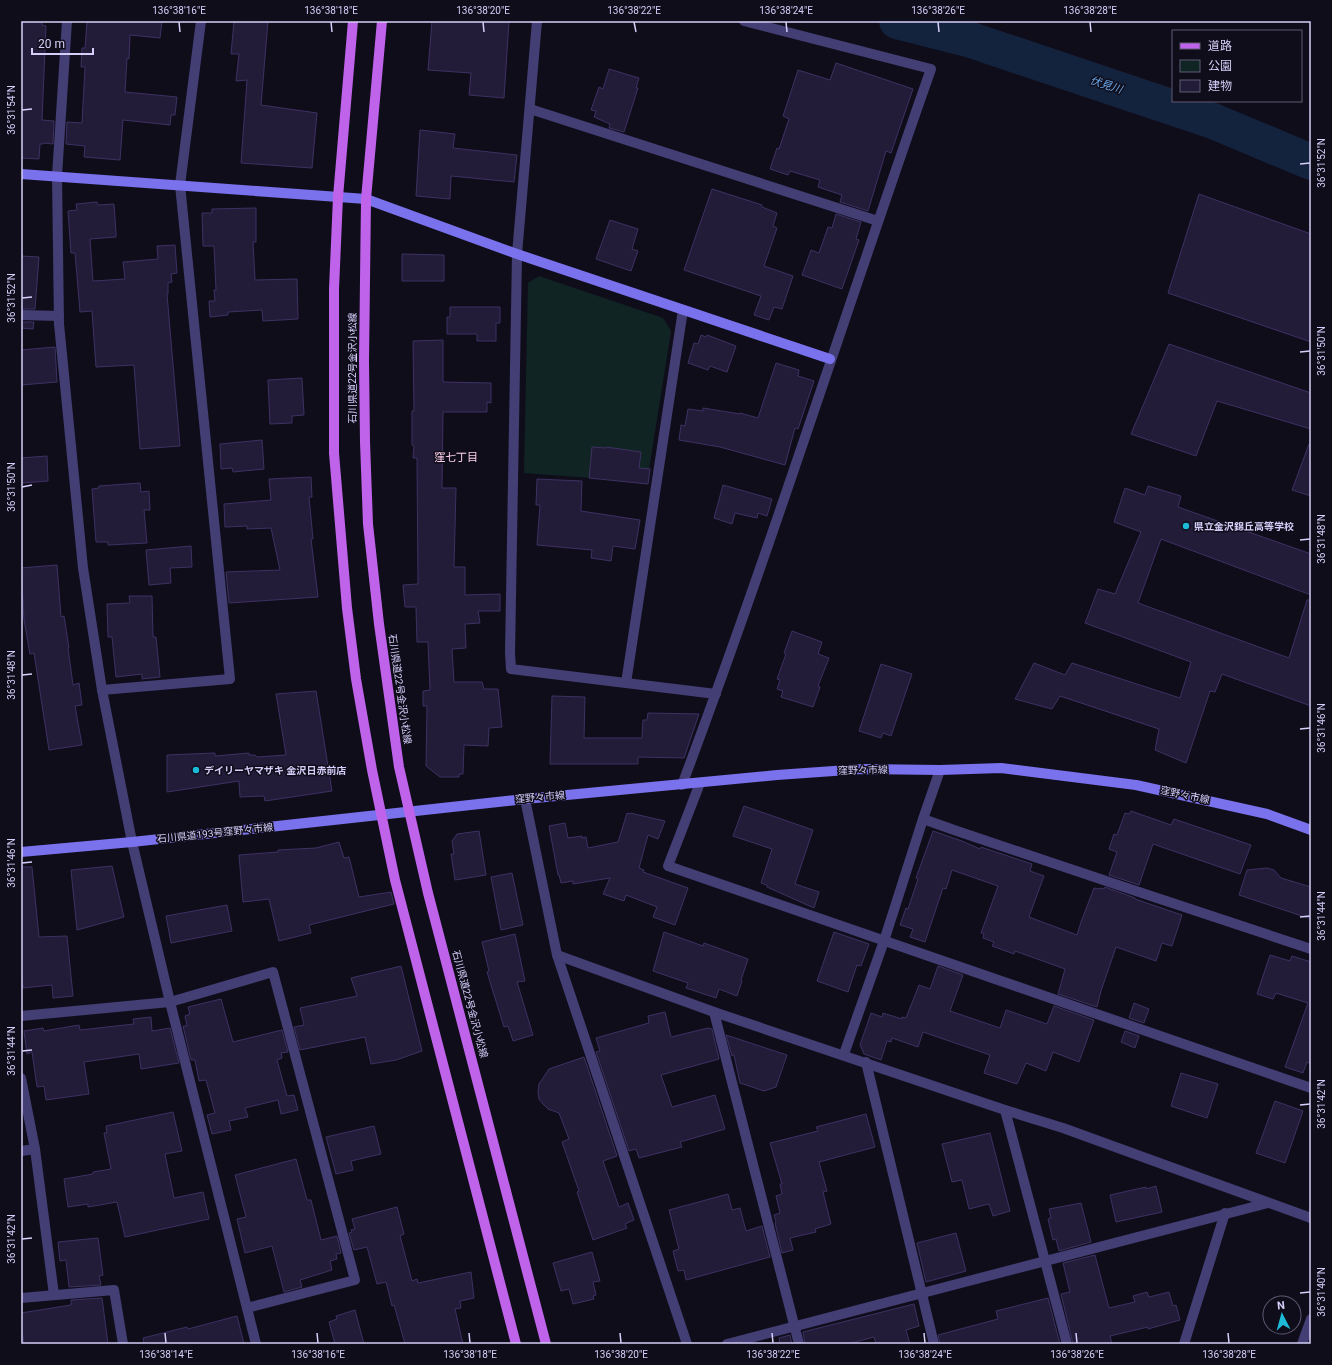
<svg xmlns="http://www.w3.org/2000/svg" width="1332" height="1365" font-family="Roboto,'Noto Sans JP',sans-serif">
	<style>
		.green { fill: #112424 }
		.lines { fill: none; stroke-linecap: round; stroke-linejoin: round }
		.river { stroke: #13233e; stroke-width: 36 }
		.building { fill: #231c39; stroke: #3d3162 }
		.street { stroke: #433e74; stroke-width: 10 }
		.secondary { stroke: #7a71ec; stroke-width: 10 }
		.primary { stroke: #bf63ea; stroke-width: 10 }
		.ticks { fill: none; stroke: #d5cef9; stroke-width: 1.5 }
		.poi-dot { fill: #1cbad6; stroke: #100d1b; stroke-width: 1.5 }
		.labels { text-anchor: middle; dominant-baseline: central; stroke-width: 3; stroke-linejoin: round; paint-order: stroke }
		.street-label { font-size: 10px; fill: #d5cef9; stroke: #100d1b }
		.poi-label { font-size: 10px; font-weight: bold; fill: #d5cef9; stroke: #100d1b; text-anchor: start }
		.water-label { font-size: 11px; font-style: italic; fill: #69a8eb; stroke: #100d1b }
		.neighbourhood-label { font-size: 11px; fill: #f9d0e8; stroke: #100d1b }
		.neatline { fill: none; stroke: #d5cef9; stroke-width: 1.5 }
		.ticks-label { font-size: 10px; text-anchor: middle; fill: #d5cef9 }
	</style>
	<rect width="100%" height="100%" fill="#100d1b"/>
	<path class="green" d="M 539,276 L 663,318 L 671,331 L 647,482 L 524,473 L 528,283 Z"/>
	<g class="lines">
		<path class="river" d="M 897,21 L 968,39 L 1213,121 L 1311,162"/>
	</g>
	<g class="building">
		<path d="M 21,21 L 42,21 L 42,25 L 46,26 L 42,120 L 54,121 L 53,144 L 43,143 L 43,144 L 40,144 L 39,159 L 21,158 Z"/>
		<path d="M 87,21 L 162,21 L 160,38 L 130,35 L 129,59 L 127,58 L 125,92 L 177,97 L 175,115 L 171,115 L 170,125 L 123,120 L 120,160 L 84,157 L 85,146 L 66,144 L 67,122 L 82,123 L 85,67 L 81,67 L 82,48 L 85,48 Z"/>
		<path d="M 234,21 L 268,21 L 261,105 L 317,113 L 312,168 L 241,163 L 247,80 L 236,81 L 239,54 L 231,54 Z"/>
		<path d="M 432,21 L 509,21 L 504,98 L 469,95 L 471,73 L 428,70 Z"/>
		<path d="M 836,63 L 913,89 L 891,153 L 886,151 L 868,211 L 840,202 L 842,195 L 818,187 L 820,180 L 790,171 L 788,175 L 770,169 L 777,148 L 779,149 L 789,119 L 783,116 L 798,70 L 830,80 Z"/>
		<path d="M 609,69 L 639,78 L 636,88 L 638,88 L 624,132 L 609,128 L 610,124 L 594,117 L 596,111 L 591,110 L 599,87 L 603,89 Z"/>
		<path d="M 420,130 L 455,134 L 453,148 L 517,155 L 514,182 L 451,176 L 450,199 L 416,196 Z"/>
		<path d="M 712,189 L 756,203 L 762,205 L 762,207 L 777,213 L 773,226 L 777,228 L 764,266 L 793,276 L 782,309 L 774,307 L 769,320 L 754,315 L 761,296 L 684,270 Z"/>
		<path d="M 1199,194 L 1311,234 L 1311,342 L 1168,293 Z"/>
		<path d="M 97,202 L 98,205 L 114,204 L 116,233 L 116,237 L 90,239 L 93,281 L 125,279 L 123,262 L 158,259 L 157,246 L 175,245 L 177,273 L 171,274 L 172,282 L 168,283 L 168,294 L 167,294 L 180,446 L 140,449 L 134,365 L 96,367 L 92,311 L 80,312 L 75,253 L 71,253 L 68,211 L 77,210 L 76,204 Z"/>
		<path d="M 256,208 L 256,242 L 253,242 L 255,280 L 297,279 L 298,319 L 263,321 L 262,310 L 228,312 L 228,315 L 210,317 L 209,301 L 215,301 L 214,290 L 216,290 L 214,246 L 203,246 L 202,213 L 212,213 L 212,209 Z"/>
		<path d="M 836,214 L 861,222 L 856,239 L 859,240 L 842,289 L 802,275 L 811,250 L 819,253 L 828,227 L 832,228 Z"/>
		<path d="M 610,220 L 638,229 L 632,249 L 638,251 L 631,271 L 596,259 Z"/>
		<path d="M 402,254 L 444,255 L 444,281 L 402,281 Z"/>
		<path d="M 21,256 L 39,257 L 35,309 L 21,309 Z"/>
		<path d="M 450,307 L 500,307 L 500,323 L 496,323 L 496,341 L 477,341 L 477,334 L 447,334 L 447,317 L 450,317 Z"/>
		<path d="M 21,322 L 34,322 L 33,329 L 21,328 Z"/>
		<path d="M 701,335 L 706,337 L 707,335 L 736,346 L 727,372 L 710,366 L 708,370 L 688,363 L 694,343 L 698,344 Z"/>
		<path d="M 443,340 L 443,382 L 491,383 L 491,403 L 487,402 L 487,412 L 443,412 L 442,488 L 456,488 L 454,567 L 465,567 L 465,595 L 500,594 L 500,611 L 478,611 L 480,623 L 465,624 L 466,648 L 452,649 L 454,682 L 482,682 L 484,689 L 498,689 L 502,727 L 489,728 L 488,746 L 464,745 L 463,774 L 459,774 L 459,777 L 440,777 L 426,766 L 427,706 L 423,706 L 423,691 L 430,690 L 428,642 L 417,642 L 416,607 L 405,607 L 403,585 L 418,584 L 417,458 L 413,458 L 414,446 L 412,445 L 412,411 L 414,411 L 413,341 Z"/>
		<path d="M 1169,344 L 1311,393 L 1311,429 L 1217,401 L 1196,456 L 1131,434 Z"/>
		<path d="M 55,347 L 57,382 L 21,385 L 21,350 Z"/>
		<path d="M 776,363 L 799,370 L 798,376 L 814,381 L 798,429 L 795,428 L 785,465 L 720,447 L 679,440 L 681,425 L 685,426 L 688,409 L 703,411 L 703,408 L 740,414 L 740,413 L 758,418 Z"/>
		<path d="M 302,378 L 304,415 L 292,416 L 292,423 L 270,424 L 268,380 Z"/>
		<path d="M 262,440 L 264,469 L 233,472 L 232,468 L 221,469 L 220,444 Z"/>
		<path d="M 1309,444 L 1311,444 L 1311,496 L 1292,490 Z"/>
		<path d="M 592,447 L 606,448 L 606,447 L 641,452 L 639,468 L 650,469 L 648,484 L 589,478 Z"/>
		<path d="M 47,456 L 48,481 L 21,483 L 21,458 Z"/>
		<path d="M 311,477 L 312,497 L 309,497 L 313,539 L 311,539 L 318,597 L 229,603 L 226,572 L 280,570 L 271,528 L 247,529 L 247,526 L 225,527 L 224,504 L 271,500 L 269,479 Z"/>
		<path d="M 537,479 L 582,481 L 581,511 L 640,520 L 635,549 L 613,546 L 611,561 L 591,558 L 592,550 L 537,545 L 540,505 L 536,505 Z"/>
		<path d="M 140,483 L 141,492 L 149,491 L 150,510 L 144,510 L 147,543 L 108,545 L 108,542 L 96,542 L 92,489 L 99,488 L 99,486 Z"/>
		<path d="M 723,485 L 772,499 L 767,516 L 758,513 L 757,518 L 735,513 L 732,524 L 714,518 Z"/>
		<path d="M 1148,486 L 1181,496 L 1178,507 L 1311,554 L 1311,595 L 1161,539 L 1138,603 L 1289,658 L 1307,600 L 1311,600 L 1311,706 L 1222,674 L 1215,692 L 1210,691 L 1186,763 L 1155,750 L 1159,729 L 1060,696 L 1052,709 L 1015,699 L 1034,663 L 1065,675 L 1072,663 L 1180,698 L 1191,662 L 1085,623 L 1098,589 L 1115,594 L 1141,532 L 1114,522 L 1125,488 L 1145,495 Z"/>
		<path d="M 191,546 L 192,567 L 170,568 L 171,583 L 149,585 L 146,550 Z"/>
		<path d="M 57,565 L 61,617 L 64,616 L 69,648 L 68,648 L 73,685 L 79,683 L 82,705 L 75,706 L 82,745 L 49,750 L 34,653 L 30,654 L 24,620 L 21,568 Z"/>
		<path d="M 129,596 L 152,596 L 153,637 L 156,637 L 160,677 L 142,679 L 142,674 L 116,677 L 112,637 L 108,637 L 107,604 L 130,603 Z"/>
		<path d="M 792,631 L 822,642 L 818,654 L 829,658 L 818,686 L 820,687 L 813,707 L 781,697 L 783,691 L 777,689 L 780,680 L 777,679 L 786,654 L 784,653 Z"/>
		<path d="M 881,664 L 912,674 L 891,736 L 883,733 L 881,738 L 859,731 Z"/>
		<path d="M 316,691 L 332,791 L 265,801 L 264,796 L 240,797 L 239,781 L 167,792 L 167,755 L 215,753 L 215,756 L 249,753 L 249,755 L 255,755 L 257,757 L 286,755 L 276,694 Z"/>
		<path d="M 552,696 L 585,697 L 584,738 L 642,738 L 643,720 L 647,720 L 648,713 L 699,714 L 684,758 L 638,757 L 638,764 L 550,764 Z"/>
		<path d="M 744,806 L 813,830 L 795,884 L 819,892 L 814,908 L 767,887 L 767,885 L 761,883 L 772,849 L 733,836 Z"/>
		<path d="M 1131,811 L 1171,825 L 1174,819 L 1251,845 L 1240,874 L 1153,844 L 1139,885 L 1109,875 L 1117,852 L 1109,849 L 1114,834 L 1117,835 L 1125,813 L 1129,814 Z"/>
		<path d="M 627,813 L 630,814 L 630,813 L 665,821 L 658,839 L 648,835 L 639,868 L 644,870 L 643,872 L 688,888 L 675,925 L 653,917 L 657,907 L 626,895 L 624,901 L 603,894 L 610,878 L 573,884 L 573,881 L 561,883 L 559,875 L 558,875 L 549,826 L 565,823 L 568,838 L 582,836 L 582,838 L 586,837 L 588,848 L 618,842 Z"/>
		<path d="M 479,831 L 486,875 L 455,880 L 451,854 L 454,854 L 452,841 L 457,834 Z"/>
		<path d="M 933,831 L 962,841 L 980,849 L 981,847 L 1032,864 L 1030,871 L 1044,876 L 1029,917 L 1077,935 L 1081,922 L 1094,888 L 1099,889 L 1100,888 L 1104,889 L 1105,887 L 1135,898 L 1135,899 L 1182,915 L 1172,946 L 1162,943 L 1156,961 L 1116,947 L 1101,991 L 1097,1007 L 1058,994 L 1065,969 L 1015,951 L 1014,954 L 992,946 L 994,942 L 983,938 L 984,934 L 981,933 L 998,886 L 952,870 L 946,889 L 943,888 L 925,942 L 910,937 L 913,929 L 900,925 L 906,908 L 908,909 L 918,879 L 916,878 Z"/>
		<path d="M 339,842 L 344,858 L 349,857 L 359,897 L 391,892 L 394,904 L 309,925 L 311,933 L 279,941 L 269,899 L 243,902 L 239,855 L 278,852 L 278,850 L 316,848 Z"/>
		<path d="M 112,866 L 124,917 L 77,930 L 71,870 Z"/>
		<path d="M 21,867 L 32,867 L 39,937 L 67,936 L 73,996 L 53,998 L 52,985 L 23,988 L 21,971 Z"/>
		<path d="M 1267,868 L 1274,870 L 1281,878 L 1311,887 L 1311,919 L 1239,895 L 1247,870 Z"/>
		<path d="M 512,873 L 523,925 L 501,930 L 491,877 Z"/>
		<path d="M 227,905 L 232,931 L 171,943 L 166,916 Z"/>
		<path d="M 664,932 L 703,946 L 704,943 L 748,959 L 741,980 L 742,981 L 737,996 L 719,989 L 716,998 L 686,988 L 688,983 L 653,971 Z"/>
		<path d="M 834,932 L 869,944 L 861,966 L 857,965 L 848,992 L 817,981 Z"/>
		<path d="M 515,934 L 525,981 L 517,982 L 533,1035 L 513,1041 L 508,1026 L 504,1027 L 487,972 L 489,971 L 482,942 Z"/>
		<path d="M 1270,955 L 1290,961 L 1292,956 L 1311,962 L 1311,1064 L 1307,1062 L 1303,1073 L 1285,1067 L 1308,1003 L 1276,993 L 1273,999 L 1257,994 Z"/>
		<path d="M 401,966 L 422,1051 L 396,1060 L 371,1064 L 365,1037 L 300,1050 L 294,1027 L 304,1025 L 300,1008 L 357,996 L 351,978 Z"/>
		<path d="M 938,966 L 963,975 L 950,1011 L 1000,1028 L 1006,1010 L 1047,1024 L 1054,1006 L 1094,1020 L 1079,1062 L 1053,1052 L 1046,1071 L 1026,1063 L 1017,1084 L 984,1073 L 990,1055 L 923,1032 L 918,1047 L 892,1038 L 891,1042 L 887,1041 L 881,1060 L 864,1054 L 860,1045 L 871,1013 L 882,1017 L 883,1013 L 902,1019 L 902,1017 L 906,1018 L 919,985 L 930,989 Z"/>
		<path d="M 221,999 L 233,1042 L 282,1030 L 288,1052 L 281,1053 L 282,1058 L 277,1060 L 287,1096 L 294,1095 L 298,1110 L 281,1114 L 278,1100 L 245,1108 L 248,1117 L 229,1121 L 231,1130 L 212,1134 L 207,1115 L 215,1113 L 206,1080 L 199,1081 L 195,1060 L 191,1060 L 183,1026 L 187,1026 L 185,1016 L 190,1014 L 188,1007 Z"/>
		<path d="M 1134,1003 L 1149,1009 L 1144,1023 L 1129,1018 Z"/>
		<path d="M 665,1012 L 671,1037 L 708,1028 L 712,1029 L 719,1059 L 661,1075 L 672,1107 L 715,1095 L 725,1129 L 680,1142 L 682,1147 L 639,1158 L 636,1149 L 629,1151 L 596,1052 L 600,1051 L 596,1038 L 649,1023 L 648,1016 Z"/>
		<path d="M 151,1017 L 152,1031 L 170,1028 L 179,1063 L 141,1069 L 139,1054 L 84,1062 L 89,1094 L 46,1100 L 44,1086 L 37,1087 L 32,1052 L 27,1054 L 24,1031 L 43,1028 L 44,1031 L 79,1025 L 80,1030 L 134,1024 L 133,1019 Z"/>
		<path d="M 1125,1031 L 1139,1036 L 1135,1048 L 1121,1042 Z"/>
		<path d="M 726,1035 L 787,1055 L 776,1087 L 764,1091 L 740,1083 L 734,1055 L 732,1056 Z"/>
		<path d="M 584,1057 L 617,1156 L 603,1161 L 619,1207 L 628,1203 L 634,1220 L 625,1224 L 627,1228 L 593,1240 L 577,1192 L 579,1191 L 562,1142 L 569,1139 L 559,1113 L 548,1109 L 543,1104 L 539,1099 L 538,1092 L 539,1084 L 549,1069 Z"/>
		<path d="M 1181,1073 L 1218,1084 L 1207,1118 L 1171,1106 Z"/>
		<path d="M 1275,1101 L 1303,1111 L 1285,1163 L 1256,1153 Z"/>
		<path d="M 173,1112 L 182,1151 L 165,1154 L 174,1198 L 203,1192 L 209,1219 L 125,1237 L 117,1202 L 88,1207 L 88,1204 L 68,1207 L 64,1179 L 93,1174 L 93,1172 L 111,1169 L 104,1133 L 107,1133 L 106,1126 Z"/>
		<path d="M 866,1114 L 875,1147 L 819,1162 L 827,1191 L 823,1192 L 831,1224 L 815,1229 L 816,1232 L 790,1238 L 793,1250 L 782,1253 L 775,1223 L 776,1222 L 774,1215 L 780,1213 L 776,1196 L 782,1194 L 780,1184 L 782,1184 L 770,1143 L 818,1131 L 816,1127 Z"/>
		<path d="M 374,1126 L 381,1154 L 351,1161 L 353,1170 L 336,1174 L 326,1137 Z"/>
		<path d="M 990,1133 L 1010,1211 L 993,1216 L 989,1204 L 969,1209 L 962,1180 L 952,1182 L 942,1144 Z"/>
		<path d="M 296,1159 L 307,1200 L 311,1200 L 321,1240 L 337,1236 L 341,1253 L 336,1254 L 337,1259 L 330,1261 L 332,1270 L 300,1280 L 302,1287 L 284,1292 L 272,1246 L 245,1253 L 237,1219 L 246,1217 L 235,1175 Z"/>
		<path d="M 1156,1186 L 1162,1212 L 1116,1222 L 1110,1195 L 1146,1187 L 1146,1189 Z"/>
		<path d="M 728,1194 L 732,1210 L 740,1208 L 746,1231 L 762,1226 L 770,1257 L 686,1280 L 684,1270 L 678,1271 L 673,1251 L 679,1249 L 669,1210 Z"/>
		<path d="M 1081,1203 L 1091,1242 L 1059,1251 L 1056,1239 L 1053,1240 L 1048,1219 L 1051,1218 L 1049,1209 Z"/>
		<path d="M 397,1207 L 404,1234 L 400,1236 L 412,1281 L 417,1279 L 418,1283 L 471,1272 L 474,1298 L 460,1301 L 461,1308 L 455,1309 L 463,1344 L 405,1344 L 394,1305 L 392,1306 L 386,1282 L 377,1284 L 367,1247 L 354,1250 L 349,1233 L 352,1232 L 351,1230 L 355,1229 L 352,1219 Z"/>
		<path d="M 956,1233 L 966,1271 L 926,1282 L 917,1243 Z"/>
		<path d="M 98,1238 L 103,1275 L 99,1276 L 101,1285 L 69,1287 L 66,1260 L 60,1261 L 58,1242 Z"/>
		<path d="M 592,1252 L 600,1281 L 593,1282 L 596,1295 L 593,1296 L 594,1299 L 573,1304 L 569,1289 L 561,1291 L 553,1263 Z"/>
		<path d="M 1095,1255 L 1109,1308 L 1135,1302 L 1133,1296 L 1147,1292 L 1149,1297 L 1169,1292 L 1173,1306 L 1176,1305 L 1180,1320 L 1148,1329 L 1148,1327 L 1110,1336 L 1112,1344 L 1073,1344 L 1061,1294 L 1070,1292 L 1063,1263 Z"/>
		<path d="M 102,1298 L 108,1344 L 24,1344 L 21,1324 L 21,1313 L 71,1305 L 71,1300 Z"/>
		<path d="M 1048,1298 L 1060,1344 L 940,1344 L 938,1335 L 998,1319 L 996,1311 Z"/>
		<path d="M 914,1304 L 919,1326 L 906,1330 L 910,1344 L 876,1344 L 874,1337 L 848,1344 L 805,1344 L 803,1332 Z"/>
		<path d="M 355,1310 L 364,1344 L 335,1344 L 329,1322 L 337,1319 L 336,1316 Z"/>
		<path d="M 237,1316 L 244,1344 L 144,1344 L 143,1338 L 187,1327 L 188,1329 Z"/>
		<path d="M 790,1335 L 792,1344 L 780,1344 L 779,1338 Z"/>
	</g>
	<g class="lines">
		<g class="street">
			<path d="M 67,21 L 57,176 L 59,324 L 83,568 L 102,690 L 132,842 L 170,1002 L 256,1344"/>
			<path d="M 537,21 L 517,254 L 510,653 L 511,669 L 716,694"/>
			<path d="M 530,109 L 878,221"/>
			<path d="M 21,315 L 59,316"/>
			<path d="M 626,683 L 683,310"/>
			<path d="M 102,690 L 230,679 L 180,185 L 201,21"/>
			<path d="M 700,783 L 668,866 L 1311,1088"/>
			<path d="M 682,785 C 771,548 847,307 931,69 L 744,21"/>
			<path d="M 525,799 L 557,955 L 687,1344"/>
			<path d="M 923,819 L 957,831 L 1142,893 L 1311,949"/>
			<path d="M 557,955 L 714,1012 L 1005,1110 L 1063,1128 L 1311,1218"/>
			<path d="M 714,1012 L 799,1344"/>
			<path d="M 21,1016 L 170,1002 L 273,972 L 355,1280 L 247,1308"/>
			<path d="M 844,1054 L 884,941 L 923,819 L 940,770"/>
			<path d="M 866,1062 L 934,1344"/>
			<path d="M 21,1078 L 35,1149 L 54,1295"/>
			<path d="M 1005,1110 L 1067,1344"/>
			<path d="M 21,1151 L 35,1149"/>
			<path d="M 21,1298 L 114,1290 L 123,1344"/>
			<path d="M 727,1344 L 1268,1203"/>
			<path d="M 1184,1344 L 1225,1213"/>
			<path d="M 1302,1344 L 1311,1319"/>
		</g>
		<g class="secondary">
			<path d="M 21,174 L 366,199 L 517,254 L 830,359"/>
			<path d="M 21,852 L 132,842 L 525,799 L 777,775 L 862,769 L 940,770 L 1001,768 L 1136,785 L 1267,814 L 1311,830"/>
		</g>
		<g class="primary">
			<path d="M 353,21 L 338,197 L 334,289 L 334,453 L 347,608 L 356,679 L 372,770 L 395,880 L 516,1344"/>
			<path d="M 382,21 L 366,199 L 364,361 L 365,442 L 368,524 L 379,624 L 399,767 L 428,893 L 546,1344"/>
		</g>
	</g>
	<path class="ticks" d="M 179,22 L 180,32M 331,22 L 332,32M 483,22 L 484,32M 634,22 L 636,32M 786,22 L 787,32M 938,22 L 939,32M 1090,22 L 1091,32M 22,110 L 32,109M 1300,164 L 1310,163M 22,298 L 32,297M 1300,352 L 1310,351M 22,487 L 32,485M 1300,540 L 1310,539M 22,675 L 32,674M 1300,729 L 1310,728M 22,863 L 32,862M 1300,917 L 1310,916M 22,1051 L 32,1050M 1300,1105 L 1310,1104M 22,1239 L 32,1238M 1300,1293 L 1310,1292M 165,1333 L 166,1343M 317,1333 L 318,1343M 469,1333 L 470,1343M 620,1333 L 621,1343M 772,1333 L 773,1343M 924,1333 L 925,1343M 1076,1333 L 1077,1343M 1228,1333 L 1229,1343"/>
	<g class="poi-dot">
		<circle cx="1186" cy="526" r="4"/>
		<circle cx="196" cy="770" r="4"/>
	</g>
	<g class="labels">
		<g class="street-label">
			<text transform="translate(352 368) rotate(-90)">石川県道22号金沢小松線</text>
			<text transform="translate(400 689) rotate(82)">石川県道22号金沢小松線</text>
			<text transform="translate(863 770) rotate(-1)">窪野々市線</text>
			<text transform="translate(1185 795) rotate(12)">窪野々市線</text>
			<text transform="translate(540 797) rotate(-5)">窪野々市線</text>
			<text transform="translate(215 833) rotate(-6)">石川県道193号窪野々市線</text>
			<text transform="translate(470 1004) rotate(75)">石川県道22号金沢小松線</text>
		</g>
		<g class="poi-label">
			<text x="1194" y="526">県立金沢錦丘高等学校</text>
			<text x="204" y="770">デイリーヤマザキ 金沢日赤前店</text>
		</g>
		<g class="water-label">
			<text transform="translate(1106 85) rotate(18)">伏見川</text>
		</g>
		<g class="neighbourhood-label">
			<text x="456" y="457">窪七丁目</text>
		</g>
	</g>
	<rect width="1332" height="1365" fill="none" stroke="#100d1b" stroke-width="44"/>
	<rect x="1172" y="30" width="130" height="72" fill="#100d1b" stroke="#5f5a74"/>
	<rect x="1180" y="43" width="20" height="6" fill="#bf63ea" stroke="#5f5a74"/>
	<text x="1208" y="50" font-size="12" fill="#d5cef9">道路</text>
	<rect x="1180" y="60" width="20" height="12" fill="#112424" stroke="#5f5a74"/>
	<text x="1208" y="70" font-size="12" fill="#d5cef9">公園</text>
	<rect x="1180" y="80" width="20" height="12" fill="#231c39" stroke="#5f5a74"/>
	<text x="1208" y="90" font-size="12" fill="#d5cef9">建物</text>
	<g transform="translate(1282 1315) rotate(354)"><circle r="19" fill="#100d1b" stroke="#5f5a74"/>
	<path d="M0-3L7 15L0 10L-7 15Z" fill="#1cbad6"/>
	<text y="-6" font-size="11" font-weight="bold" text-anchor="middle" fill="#d5cef9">N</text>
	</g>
	<path d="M32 48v6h61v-6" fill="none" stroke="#d5cef9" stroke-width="2"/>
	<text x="38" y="48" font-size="12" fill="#d5cef9" stroke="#100d1b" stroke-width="3" paint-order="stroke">20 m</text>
	<rect x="22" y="22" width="1288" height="1321" class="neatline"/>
	<g class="ticks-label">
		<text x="179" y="14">136°38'16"E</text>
		<text x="331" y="14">136°38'18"E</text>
		<text x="483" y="14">136°38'20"E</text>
		<text x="634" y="14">136°38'22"E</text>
		<text x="786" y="14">136°38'24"E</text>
		<text x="938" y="14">136°38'26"E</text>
		<text x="1090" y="14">136°38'28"E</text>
		<text transform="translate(11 110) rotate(-90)" y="4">36°31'54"N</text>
		<text transform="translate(1321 163) rotate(-90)" y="4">36°31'52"N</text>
		<text transform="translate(11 298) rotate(-90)" y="4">36°31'52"N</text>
		<text transform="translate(1321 351) rotate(-90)" y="4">36°31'50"N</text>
		<text transform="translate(11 487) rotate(-90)" y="4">36°31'50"N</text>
		<text transform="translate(1321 539) rotate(-90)" y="4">36°31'48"N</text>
		<text transform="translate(11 675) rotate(-90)" y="4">36°31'48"N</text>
		<text transform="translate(1321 728) rotate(-90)" y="4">36°31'46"N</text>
		<text transform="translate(11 863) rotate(-90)" y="4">36°31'46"N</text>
		<text transform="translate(1321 916) rotate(-90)" y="4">36°31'44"N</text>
		<text transform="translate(11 1051) rotate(-90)" y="4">36°31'44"N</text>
		<text transform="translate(1321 1104) rotate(-90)" y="4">36°31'42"N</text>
		<text transform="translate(11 1239) rotate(-90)" y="4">36°31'42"N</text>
		<text transform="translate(1321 1292) rotate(-90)" y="4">36°31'40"N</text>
		<text x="166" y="1358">136°38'14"E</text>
		<text x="318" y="1358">136°38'16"E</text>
		<text x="470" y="1358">136°38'18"E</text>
		<text x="621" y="1358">136°38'20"E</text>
		<text x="773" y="1358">136°38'22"E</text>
		<text x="925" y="1358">136°38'24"E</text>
		<text x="1077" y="1358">136°38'26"E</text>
		<text x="1229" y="1358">136°38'28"E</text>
	</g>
</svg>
